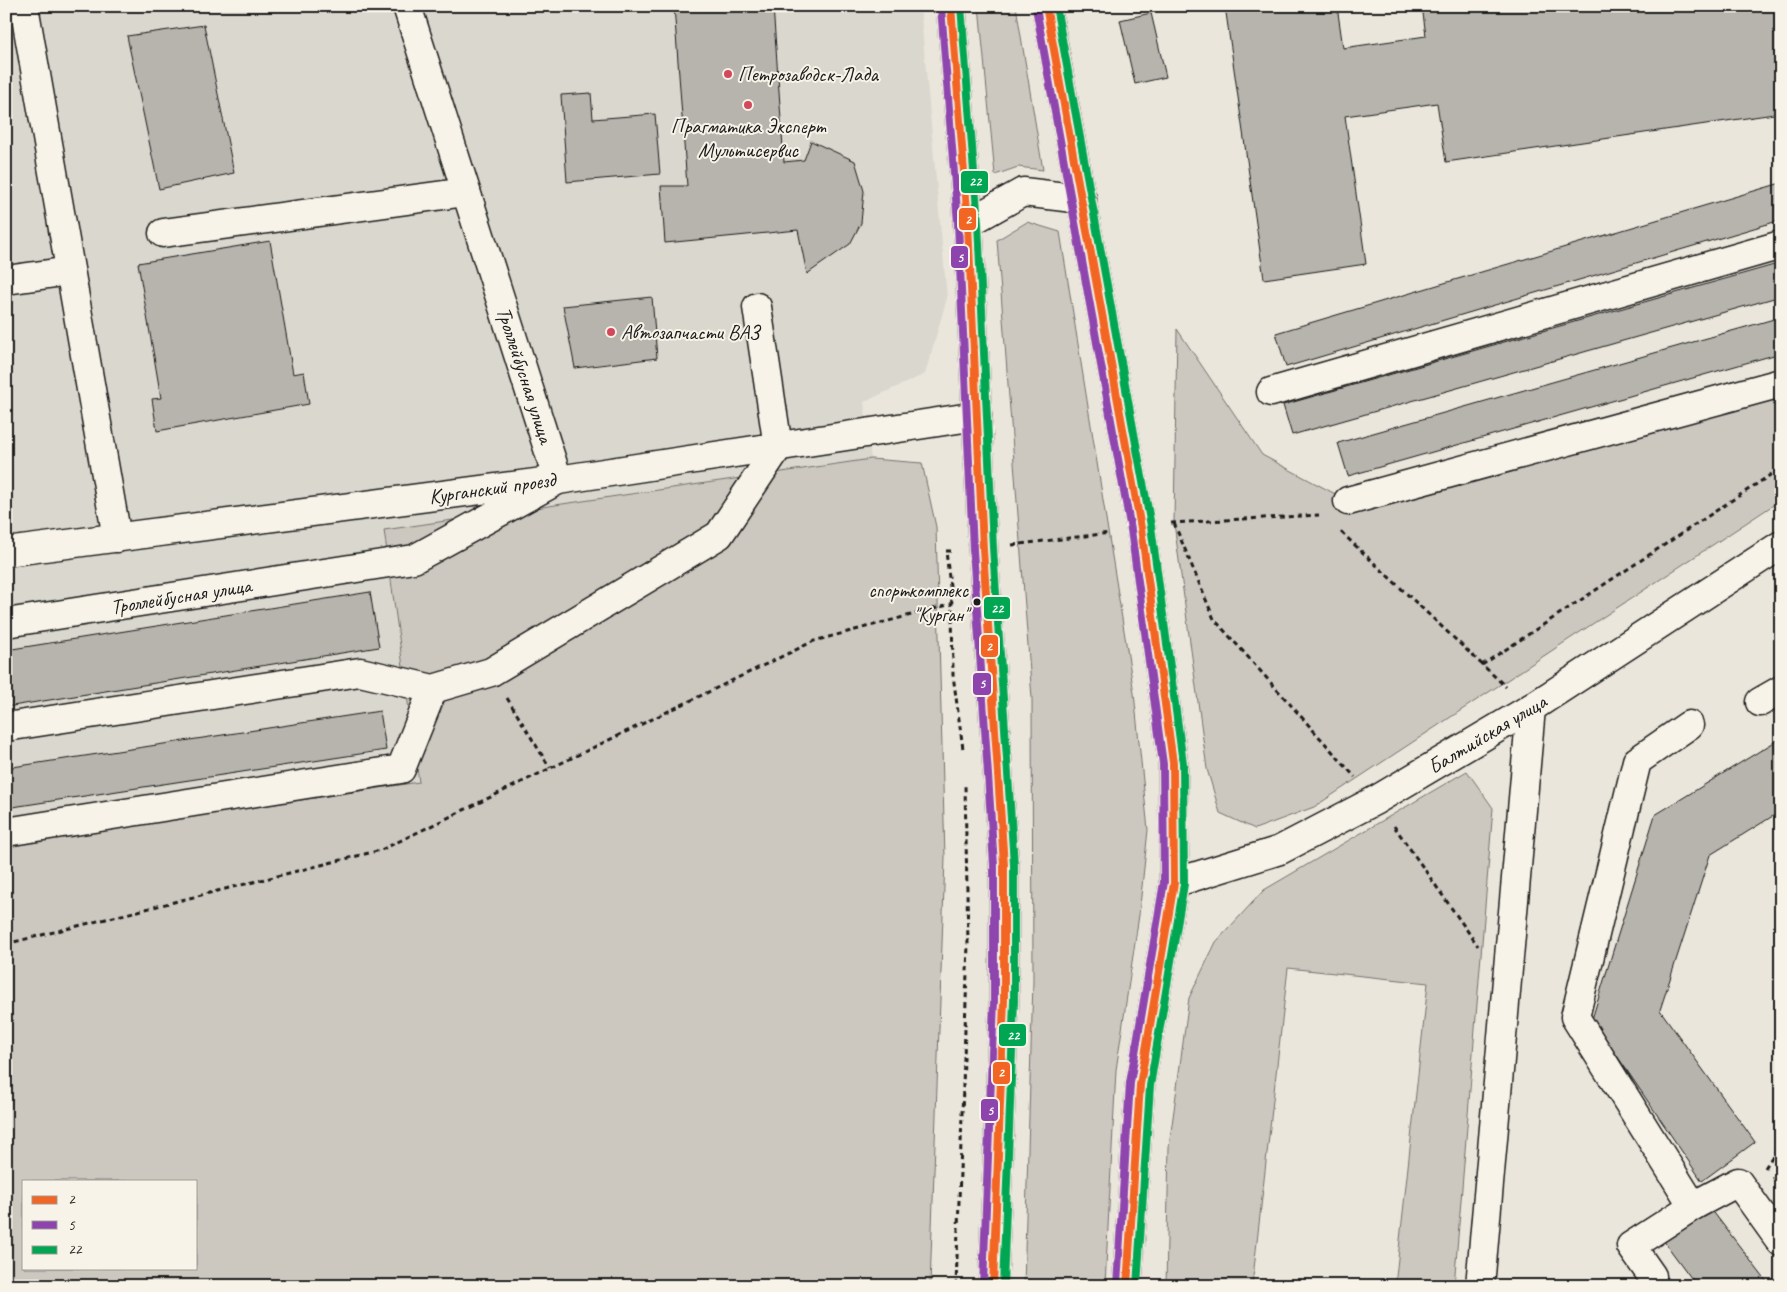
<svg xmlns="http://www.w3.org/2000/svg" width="1787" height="1292" font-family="Caveat,sans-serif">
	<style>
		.built { fill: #dad7ce }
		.green { fill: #ccc8c0; stroke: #74726e; fill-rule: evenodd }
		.building { fill: #b6b4ac; stroke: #1c1c1c }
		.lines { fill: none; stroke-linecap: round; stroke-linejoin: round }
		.minor-casing { stroke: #1c1c1c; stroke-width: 31 }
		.major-casing { stroke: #1c1c1c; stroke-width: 31 }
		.path { stroke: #1c1c1c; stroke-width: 3; stroke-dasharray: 5 4; stroke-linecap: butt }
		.minor { stroke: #f7f3e8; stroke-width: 28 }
		.major { stroke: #f7f3e8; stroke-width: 28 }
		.bus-1-casing { stroke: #f7f3e8; stroke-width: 11 }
		.bus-2-casing { stroke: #f7f3e8; stroke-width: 11 }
		.bus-3-casing { stroke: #f7f3e8; stroke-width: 11 }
		.bus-1 { stroke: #f26522; stroke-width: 8 }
		.bus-2 { stroke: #8e44ad; stroke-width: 8 }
		.bus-3 { stroke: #00a651; stroke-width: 8 }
		.poi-dot { fill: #d1495b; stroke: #f7f3e8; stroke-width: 2 }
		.bus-dot { fill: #1c1c1c; stroke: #f7f3e8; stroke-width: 2 }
		.labels { text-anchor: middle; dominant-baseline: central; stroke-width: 4; stroke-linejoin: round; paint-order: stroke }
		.bus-label { font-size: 20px; fill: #1c1c1c; stroke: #f7f3e8; text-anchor: end }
		.poi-label { font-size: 21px; fill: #1c1c1c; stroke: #f7f3e8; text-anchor: start }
		.street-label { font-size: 21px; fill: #1c1c1c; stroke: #f7f3e8 }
		.line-badge { stroke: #f7f3e8; stroke-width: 2 }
		.badge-label { font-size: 14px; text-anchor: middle; font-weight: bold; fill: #fff }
	</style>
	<rect width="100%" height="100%" fill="#eae6dc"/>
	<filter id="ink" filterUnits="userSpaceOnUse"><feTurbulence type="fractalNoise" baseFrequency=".02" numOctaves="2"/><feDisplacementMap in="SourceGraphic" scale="10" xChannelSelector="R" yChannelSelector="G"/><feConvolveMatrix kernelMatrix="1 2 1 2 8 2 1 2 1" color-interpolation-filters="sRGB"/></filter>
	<g filter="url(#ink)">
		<path class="built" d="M 6,6 L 920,6 L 947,298 L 925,374 L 864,402 L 871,459 L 384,530 L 419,783 L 6,845 Z"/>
		<g class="green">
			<path d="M 979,6 L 1016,6 L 1043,170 L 1018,167 L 995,175 Z"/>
			<path d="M 1027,222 L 1060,232 L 1134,693 L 1148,830 L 1139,915 L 1116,1070 L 1105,1286 L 1024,1286 L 1033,981 L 1032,698 L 997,240 Z"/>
			<path d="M 1177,329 L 1262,455 L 1358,506 L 1781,396 L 1781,500 L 1314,807 L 1255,829 L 1220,813 L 1207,769 L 1174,523 Z"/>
			<path d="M 871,459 L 922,463 L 936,527 L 945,858 L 930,1286 L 6,1286 L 6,845 L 419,782 L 384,530 ZM 24,1181 L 196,1181 L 196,1268 L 24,1268 Z"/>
			<path d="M 1467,771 L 1493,808 L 1454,1286 L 1395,1286 L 1428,983 L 1288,968 L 1252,1286 L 1166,1286 L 1169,1147 L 1189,998 L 1216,942 L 1264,890 Z"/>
		</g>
		<g class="building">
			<path d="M 674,6 L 773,6 L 784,162 L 804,160 L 811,141 L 855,161 L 864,191 L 861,223 L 850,244 L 807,274 L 798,230 L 665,243 L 661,186 L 687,186 Z"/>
			<path d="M 1225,6 L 1337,6 L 1343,48 L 1426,36 L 1422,6 L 1781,6 L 1781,113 L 1446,162 L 1437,103 L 1345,116 L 1366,264 L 1264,279 Z"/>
			<path d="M 1151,13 L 1166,77 L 1135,84 L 1120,20 Z"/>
			<path d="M 204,25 L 234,173 L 159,189 L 127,36 Z"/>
			<path d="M 591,93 L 593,119 L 655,114 L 660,174 L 567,182 L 561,95 Z"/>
			<path d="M 1781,183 L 1781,220 L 1286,367 L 1276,333 Z"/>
			<path d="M 270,241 L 293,374 L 304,372 L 309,404 L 157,431 L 152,399 L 161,398 L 138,263 Z"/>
			<path d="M 1781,263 L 1781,296 L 1292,435 L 1283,405 Z"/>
			<path d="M 652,297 L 657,358 L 575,368 L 563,306 Z"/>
			<path d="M 1781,317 L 1781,353 L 1348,476 L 1338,443 Z"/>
			<path d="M 370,592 L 379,647 L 6,707 L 6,650 Z"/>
			<path d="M 380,711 L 386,750 L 6,808 L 6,768 Z"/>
			<path d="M 1781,738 L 1781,811 L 1710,855 L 1660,1010 L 1755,1142 L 1702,1181 L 1592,1019 L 1655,815 Z"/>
			<path d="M 1711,1209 L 1770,1286 L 1697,1286 L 1663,1240 Z"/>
		</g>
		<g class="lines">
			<defs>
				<g id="minor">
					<path d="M 24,6 L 117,538"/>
					<path d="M 163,233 L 466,192"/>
					<path d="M 6,280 L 70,271"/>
					<path d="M 1271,392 L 1781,245"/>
					<path d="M 1348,501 L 1781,383"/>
					<path d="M 6,552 L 558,480 L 977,416"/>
					<path d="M 6,623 L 414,559 L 558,480 L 407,6"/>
					<path d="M 1760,702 L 1781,690"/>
					<path d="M 1689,725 L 1637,761 L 1575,1017 L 1693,1206"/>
					<path d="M 6,727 L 360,672 L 433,689 L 491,672 L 719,535 L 778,447 L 757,307"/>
					<path d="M 6,832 L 401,769 L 433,689"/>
					<path d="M 1174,883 L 1280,850 L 1376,800 L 1531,708 L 1781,545"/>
					<path d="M 1652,1276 L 1631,1246 L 1693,1206 L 1738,1182 L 1781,1242"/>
					<path d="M 1480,1286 L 1531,708"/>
				</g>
				<g id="major">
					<path d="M 951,6 L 968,223 L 983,549 L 1004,865 L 1004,1001 L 993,1286"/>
					<path d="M 1046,6 L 1141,528 L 1173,763 L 1174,883 L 1140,1085 L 1127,1286"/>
					<path d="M 968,223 L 1023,192 L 1082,199"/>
				</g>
			</defs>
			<use href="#minor" class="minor-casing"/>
			<use href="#major" class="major-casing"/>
			<g class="path">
				<path d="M 1171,523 L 1319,515"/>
				<path d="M 1174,523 L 1214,619 L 1355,777"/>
				<path d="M 1341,532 L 1506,687"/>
				<path d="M 1012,545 L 1110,533"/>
				<path d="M 951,551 L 946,551 L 952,604 L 953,675 L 963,749"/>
				<path d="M 1482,665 L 1781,468"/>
				<path d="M 507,698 L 550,768"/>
				<path d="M 1394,826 L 1478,946"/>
				<path d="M 6,944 L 381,850 L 814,641 L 952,604"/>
				<path d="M 1765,1168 L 1781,1143"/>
				<path d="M 1772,1179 L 1781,1173"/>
				<path d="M 956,1286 L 968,944 L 965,785"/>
			</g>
			<use href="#minor" class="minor"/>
			<use href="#major" class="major"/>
			<defs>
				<g id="bus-1">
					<path d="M 951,6 L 968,223 L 983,549 L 1004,865 L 1004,1001 L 993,1286"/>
					<path d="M 1046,6 L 1141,528 L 1173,763 L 1174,883 L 1140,1085 L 1127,1286"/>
				</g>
				<g id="bus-2">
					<path d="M 941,7 L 958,224 L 973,549 L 994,865 L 994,1001 L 983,1286"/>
					<path d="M 1036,8 L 1131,530 L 1163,764 L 1164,882 L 1130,1083 L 1117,1285"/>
				</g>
				<g id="bus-3">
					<path d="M 961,6 L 978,223 L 993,548 L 1014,865 L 1014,1001 L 1003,1286"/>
					<path d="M 1056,6 L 1151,526 L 1183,763 L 1184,884 L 1150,1086 L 1137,1286"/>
				</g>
			</defs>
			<use href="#bus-1" class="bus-1-casing"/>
			<use href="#bus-2" class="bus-2-casing"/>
			<use href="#bus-3" class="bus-3-casing"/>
			<use href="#bus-1" class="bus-1"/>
			<use href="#bus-2" class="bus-2"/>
			<use href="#bus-3" class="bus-3"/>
		</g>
	</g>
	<g class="poi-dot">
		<circle cx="728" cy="74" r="5"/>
		<circle cx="748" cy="105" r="5"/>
		<circle cx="611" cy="332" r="5"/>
	</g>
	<circle class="bus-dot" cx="977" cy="602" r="4.5"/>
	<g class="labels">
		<g class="bus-label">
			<text x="968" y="590">спорткомплекс<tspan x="968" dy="24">"Курган"</tspan></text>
		</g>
		<g class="poi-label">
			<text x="738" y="74">Петрозаводск-Лада</text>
			<text x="748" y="126" text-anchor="middle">Прагматика Эксперт<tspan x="748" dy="24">Мультисервис</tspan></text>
			<text x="621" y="332">Автозапчасти ВАЗ</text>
		</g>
		<g class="street-label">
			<text transform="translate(525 375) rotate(72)">Троллейбусная улица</text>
			<text transform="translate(492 488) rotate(-8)">Курганский проезд</text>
			<text transform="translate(181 596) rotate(-9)">Троллейбусная улица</text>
			<text transform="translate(1487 734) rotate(-31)">Балтийская улица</text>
		</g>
	</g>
	<g class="line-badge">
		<rect x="960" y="170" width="29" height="24" rx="5" fill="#00a651"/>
		<rect x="958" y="207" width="19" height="24" rx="5" fill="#f26522"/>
		<rect x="950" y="245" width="19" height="24" rx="5" fill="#8e44ad"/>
		<rect x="983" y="596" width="28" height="24" rx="5" fill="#00a651"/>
		<rect x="980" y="634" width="19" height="24" rx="5" fill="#f26522"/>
		<rect x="972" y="672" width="20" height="24" rx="5" fill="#8e44ad"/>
		<rect x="998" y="1023" width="29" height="24" rx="5" fill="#00a651"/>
		<rect x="992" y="1061" width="19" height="24" rx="5" fill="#f26522"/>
		<rect x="980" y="1098" width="19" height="24" rx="5" fill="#8e44ad"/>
	</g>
	<g class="badge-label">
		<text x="975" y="186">22</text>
		<text x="968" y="224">2</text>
		<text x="960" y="262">5</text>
		<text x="997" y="613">22</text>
		<text x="989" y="651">2</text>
		<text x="982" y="688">5</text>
		<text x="1013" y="1040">22</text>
		<text x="1001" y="1077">2</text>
		<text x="990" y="1115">5</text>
	</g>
	<rect width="1787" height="1292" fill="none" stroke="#f7f3e8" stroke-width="25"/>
	<rect x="12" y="12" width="1762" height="1267" fill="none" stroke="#1c1c1c" stroke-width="2" filter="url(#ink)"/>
	<rect x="22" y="1180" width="175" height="90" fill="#f7f3e8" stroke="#9f9d96"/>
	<rect x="32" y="1196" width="25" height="8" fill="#f26522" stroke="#9f9d96"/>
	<text x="68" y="1204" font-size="15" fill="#1c1c1c">2</text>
	<rect x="32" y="1221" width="25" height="8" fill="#8e44ad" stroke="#9f9d96"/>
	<text x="68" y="1230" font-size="15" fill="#1c1c1c">5</text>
	<rect x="32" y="1246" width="25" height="8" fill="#00a651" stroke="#9f9d96"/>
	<text x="68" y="1254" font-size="15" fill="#1c1c1c">22</text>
</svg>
